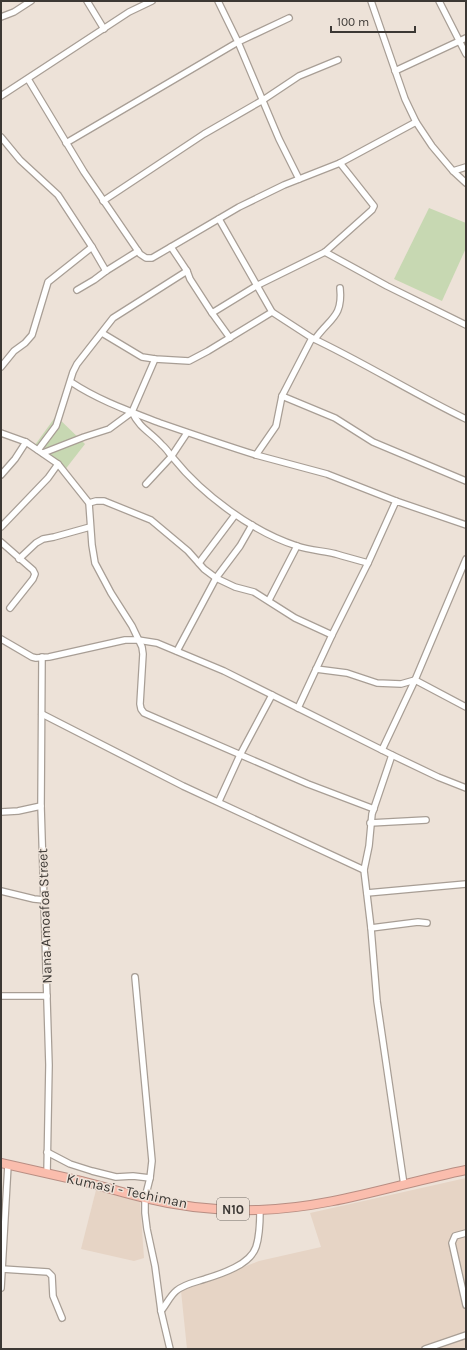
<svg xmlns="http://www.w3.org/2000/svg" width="467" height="1350" font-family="Karla,sans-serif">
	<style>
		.built { fill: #e6d4c5 }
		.green { fill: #c7d8b2 }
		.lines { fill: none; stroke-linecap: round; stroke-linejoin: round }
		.minor-casing { stroke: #a89e95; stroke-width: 8 }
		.highway-casing { stroke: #b88e83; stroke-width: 10 }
		.minor { stroke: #fff; stroke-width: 5.5 }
		.highway { stroke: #fabdad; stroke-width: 8 }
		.labels { text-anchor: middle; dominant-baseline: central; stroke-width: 3; stroke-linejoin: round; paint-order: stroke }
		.shield { fill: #ede2d8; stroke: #716b65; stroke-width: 1 }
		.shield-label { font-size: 13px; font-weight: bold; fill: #3c3834 }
		.street-label { font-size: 14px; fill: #3c3834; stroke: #ede2d8 }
	</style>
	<rect width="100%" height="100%" fill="#ede2d8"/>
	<g class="built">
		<path d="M 466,1178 L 466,1349 L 187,1349 L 181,1291 L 259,1261 L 321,1247 L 310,1213 Z"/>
		<path d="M 96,1190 L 140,1202 L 144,1258 L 134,1261 L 81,1249 Z"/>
	</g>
	<g class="green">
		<path d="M 429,208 L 466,223 L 466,248 L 442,301 L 394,279 Z"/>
		<path d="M 56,416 L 85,444 L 64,471 L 35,445 Z"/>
	</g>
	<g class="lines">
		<defs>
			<g id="minor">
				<path d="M 87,1 L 104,29"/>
				<path d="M 371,1 L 405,99 L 416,122 L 432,146 L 453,171 L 466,183"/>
				<path d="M 439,1 L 466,54"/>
				<path d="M 1,17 L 14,12 L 31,1"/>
				<path d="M 289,18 L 238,42 L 279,139 L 299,179"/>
				<path d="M 395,71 L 466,38"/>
				<path d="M 28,79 L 84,172 L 140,254 L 146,258 L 152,258 L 239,207 L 284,185 L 340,163 L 416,122"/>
				<path d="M 1,96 L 129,12 L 152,1"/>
				<path d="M 1,137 L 20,160 L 58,195 L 92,247 L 106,271"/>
				<path d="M 66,143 L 238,42 L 218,1"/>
				<path d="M 453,171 L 466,167"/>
				<path d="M 103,201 L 204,134 L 263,100 L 299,76 L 338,60"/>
				<path d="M 171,247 L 187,271"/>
				<path d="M 325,252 L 387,286 L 466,325"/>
				<path d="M 77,290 L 94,280 L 106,271 L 138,251"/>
				<path d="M 272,312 L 312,338 L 282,396 L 335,418 L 373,442 L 466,481"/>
				<path d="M 212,313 L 230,338"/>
				<path d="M 102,333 L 142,357 L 155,359 L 189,361 L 208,351 L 272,312 L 219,219"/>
				<path d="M 312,338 C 365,363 414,394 466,419"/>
				<path d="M 315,339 C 330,318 343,317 340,288"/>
				<path d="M 1,367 L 14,351 L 25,343 L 32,335 L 48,282 L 92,247"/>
				<path d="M 71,382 C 98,400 129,411 160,423 C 192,434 224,445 256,455 L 276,426 L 282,396"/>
				<path d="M 132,412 C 140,429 151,432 162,445 C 167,449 170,455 174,459 C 203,495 253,532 297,546 C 309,550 323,551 336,554 C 346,557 357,560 368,563"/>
				<path d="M 1,433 L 26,442 L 58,464 L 89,503 L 92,545 L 95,563 L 111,593 L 132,626 L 142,647 L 143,654 L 140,704 L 141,709 L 144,713 L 308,784 L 374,809"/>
				<path d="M 38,450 L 56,426 L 73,372 L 77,364 L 113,318 L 187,271 L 190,279 L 212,313 L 256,286 L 325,252 L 372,210 L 374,206 L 340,163"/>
				<path d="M 43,453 L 84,437 L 109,429 L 132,412 L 155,359"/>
				<path d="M 256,455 L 327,474 L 396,501"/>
				<path d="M 1,475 L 15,459 L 26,442"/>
				<path d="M 146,484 L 171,457 L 187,433"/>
				<path d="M 89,503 L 96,501 L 104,501 L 151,520 L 188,551 L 204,569 L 216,578 L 235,587 L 254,592 L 295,618 L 332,635"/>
				<path d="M 1,527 L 48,478 L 58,464"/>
				<path d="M 1,542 L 33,570 L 35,574 L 33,579 L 10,608"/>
				<path d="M 19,559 L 36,543 L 43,539 L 54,537 L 90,527"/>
				<path d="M 199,563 L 235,515"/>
				<path d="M 269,600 L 297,546"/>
				<path d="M 1,639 L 32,657 L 36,658 L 49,657 L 125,640 L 138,640 L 157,643 L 224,671 L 392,755 L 438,777 L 466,788"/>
				<path d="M 177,651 L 216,578 L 240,546 L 252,525"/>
				<path d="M 42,657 L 41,806 L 49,1065 L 47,1174"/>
				<path d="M 316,669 L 347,673 L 377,683 L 401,684 L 415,680 L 466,707"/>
				<path d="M 298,708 L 332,635 L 368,563 L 396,501 L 466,525"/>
				<path d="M 42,714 L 183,786 L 364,870 L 369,846 L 372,814 L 392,755"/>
				<path d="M 382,750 L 415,680 L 466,559"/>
				<path d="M 219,801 L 240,755 L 272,695"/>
				<path d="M 1,812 L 18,811 L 41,806"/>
				<path d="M 370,823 L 426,820"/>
				<path d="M 364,870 L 371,928 L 377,1001 L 404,1185"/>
				<path d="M 1,891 L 34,899 L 44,900"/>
				<path d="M 367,893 L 466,884"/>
				<path d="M 371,928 L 418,922 L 427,923"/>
				<path d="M 135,977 L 152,1161 L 150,1178 L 145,1198 L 145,1213 L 147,1229 L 155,1266 L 161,1311 L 170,1349"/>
				<path d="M 1,996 L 47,996"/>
				<path d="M 47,1152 L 70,1164 L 92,1171 L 116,1177 L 133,1176 L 150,1178"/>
				<path d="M 466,1233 L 455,1236 L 452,1243 L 466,1305"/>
				<path d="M 2,1269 L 48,1272 L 52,1276 L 53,1296 L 62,1318"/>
				<path d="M 1,1288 L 8,1165"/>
				<path d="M 161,1311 C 166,1305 170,1296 176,1291 C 184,1284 196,1282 205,1279 C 221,1274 250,1265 256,1247 C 260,1235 260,1222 260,1210"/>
				<path d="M 425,1349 L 466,1335"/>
			</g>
			<path id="highway" d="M 1,1163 C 27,1169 54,1175 81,1181 C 102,1186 123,1193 145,1198 C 181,1207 221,1211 259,1210 C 330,1208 397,1184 466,1170"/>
		</defs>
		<use href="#minor" class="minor-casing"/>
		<use href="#highway" class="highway-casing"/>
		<use href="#minor" class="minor"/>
		<use href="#highway" class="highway"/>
	</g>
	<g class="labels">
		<rect class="shield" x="217" y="1198" width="32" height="22" rx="3"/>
		<g class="shield-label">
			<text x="233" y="1209">N10</text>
		</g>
		<g class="street-label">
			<text transform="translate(45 916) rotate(-92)">Nana Amoafoa Street</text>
			<text transform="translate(127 1191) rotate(12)">Kumasi - Techiman</text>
		</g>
	</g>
	<rect width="467" height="1350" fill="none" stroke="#3c3834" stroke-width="4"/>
	<path d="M331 26v6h84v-6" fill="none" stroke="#3c3834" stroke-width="2"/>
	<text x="337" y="26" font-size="12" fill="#3c3834" stroke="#ede2d8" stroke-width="3" paint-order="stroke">100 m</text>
</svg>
